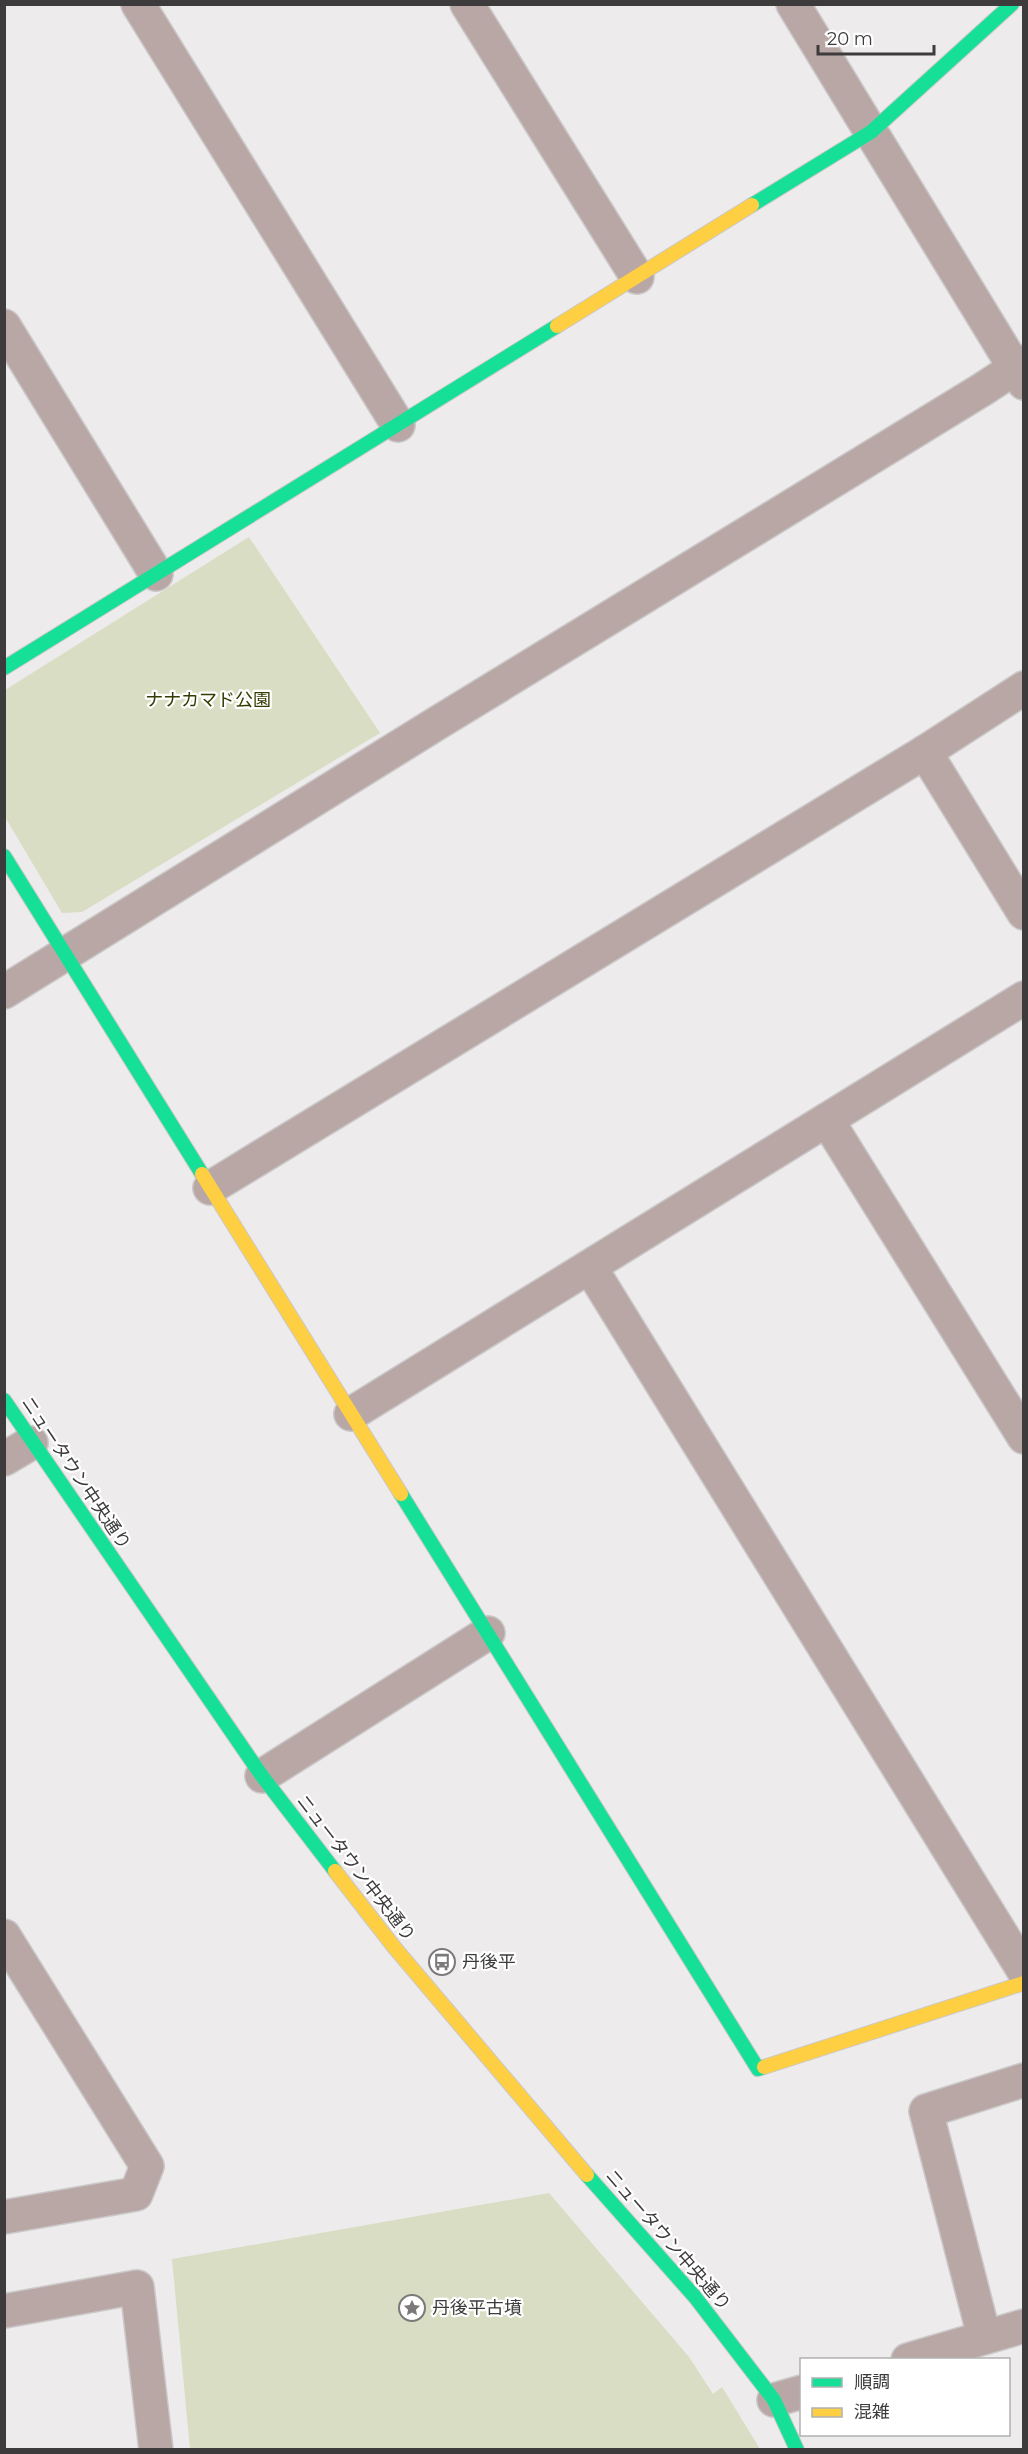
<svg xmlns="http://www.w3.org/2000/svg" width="1028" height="2454" font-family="Montserrat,'Noto Sans JP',sans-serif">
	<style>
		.green { fill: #d8ddc3 }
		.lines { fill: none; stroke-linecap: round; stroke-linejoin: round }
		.street-casing { stroke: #cac8c9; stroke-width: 36 }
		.fast-casing { stroke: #cac8c9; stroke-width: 16 }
		.slow-casing { stroke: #cac8c9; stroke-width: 16 }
		.street { stroke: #b9a7a5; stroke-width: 33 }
		.fast { stroke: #16e098; stroke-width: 14 }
		.slow { stroke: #ffcf43; stroke-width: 14 }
		.labels { text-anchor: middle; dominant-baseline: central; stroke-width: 4.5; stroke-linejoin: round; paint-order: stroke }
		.park-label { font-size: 18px; fill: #343c00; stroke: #fff }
		.street-label { font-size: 18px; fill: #3d3b3c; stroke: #fff }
		.poi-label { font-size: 18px; fill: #3d3b3c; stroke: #fff; text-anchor: start }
	</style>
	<rect width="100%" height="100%" fill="#edebec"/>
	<g class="green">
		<path d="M 249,537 L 380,733 L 82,912 L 62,913 L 5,817 L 5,690 Z"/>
		<path d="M 549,2193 L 689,2357 L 713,2394 L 722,2387 L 760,2449 L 190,2449 L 172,2259 Z"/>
	</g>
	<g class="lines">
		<defs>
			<g id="street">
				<path d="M 138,4 L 398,425"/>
				<path d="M 467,4 L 637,277"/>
				<path d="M 793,4 L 1024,383"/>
				<path d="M 4,326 L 156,574"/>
				<path d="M 925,752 L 1024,913"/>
				<path d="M 4,992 L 439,722 L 983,389 L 1024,362"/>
				<path d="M 827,1120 L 1024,1437"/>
				<path d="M 210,1188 L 925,752 L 1024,688"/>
				<path d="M 590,1267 L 1024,1971"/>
				<path d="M 351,1414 L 1024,998"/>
				<path d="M 4,1459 L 31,1443"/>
				<path d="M 262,1776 L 488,1633"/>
				<path d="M 4,1936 L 147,2166 L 136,2194 L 4,2217"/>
				<path d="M 4,2311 L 137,2287 L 156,2450"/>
				<path d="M 984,2336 L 926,2111 L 1024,2080"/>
				<path d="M 908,2360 L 1024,2326"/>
				<path d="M 774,2400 L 802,2392"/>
			</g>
			<g id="fast">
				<path d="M 752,205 L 871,132 L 1012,4"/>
				<path d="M 4,668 L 557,326"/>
				<path d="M 4,856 L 202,1174"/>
				<path d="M 4,1400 L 262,1776 L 335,1871"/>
				<path d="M 401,1494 L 758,2069 L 764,2067"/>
				<path d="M 587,2175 L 695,2297 L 774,2400 L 797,2450"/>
			</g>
			<g id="slow">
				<path d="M 557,326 L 752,205"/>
				<path d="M 202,1174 L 401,1494"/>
				<path d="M 335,1871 L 394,1947 L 587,2175"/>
				<path d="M 764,2067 L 1024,1983"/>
			</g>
		</defs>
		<use href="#street" class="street-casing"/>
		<use href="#fast" class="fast-casing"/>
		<use href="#slow" class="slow-casing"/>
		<use href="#street" class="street"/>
		<use href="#fast" class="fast"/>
		<use href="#slow" class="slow"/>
	</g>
	<defs>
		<symbol id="bus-ring" viewBox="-11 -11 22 22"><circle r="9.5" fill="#fff" stroke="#7b797a" stroke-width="1.5"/><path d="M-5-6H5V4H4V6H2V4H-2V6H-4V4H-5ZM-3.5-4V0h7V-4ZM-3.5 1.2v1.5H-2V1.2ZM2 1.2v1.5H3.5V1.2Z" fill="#7b797a"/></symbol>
		<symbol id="sight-ring" viewBox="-11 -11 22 22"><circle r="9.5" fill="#fff" stroke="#7b797a" stroke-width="1.5"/><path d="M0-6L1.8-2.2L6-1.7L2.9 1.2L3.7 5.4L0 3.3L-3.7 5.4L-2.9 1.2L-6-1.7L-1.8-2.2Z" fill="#7b797a"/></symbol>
	</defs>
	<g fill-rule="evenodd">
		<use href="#bus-ring" x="427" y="1947" width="30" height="30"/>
		<use href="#sight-ring" x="397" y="2293" width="30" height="30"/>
	</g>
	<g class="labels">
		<g class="park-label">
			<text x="208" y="700">ナナカマド公園</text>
		</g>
		<g class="street-label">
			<text transform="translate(76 1473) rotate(56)">ニュータウン中央通り</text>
			<text transform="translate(356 1868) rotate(52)">ニュータウン中央通り</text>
			<text transform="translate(668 2240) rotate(49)">ニュータウン中央通り</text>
		</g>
		<g class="poi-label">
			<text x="462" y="1962">丹後平</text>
			<text x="432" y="2308">丹後平古墳</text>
		</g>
	</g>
	<rect width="1028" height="2454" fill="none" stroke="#3d3b3c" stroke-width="12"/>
	<rect x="800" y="2358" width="210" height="78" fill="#ffffff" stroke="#b1b1b1" stroke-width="1.5"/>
	<rect x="812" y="2378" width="30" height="9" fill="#16e098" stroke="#b1b1b1" stroke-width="1.5"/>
	<text x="854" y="2388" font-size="18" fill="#3d3b3c">順調</text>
	<rect x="812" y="2408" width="30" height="9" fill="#ffcf43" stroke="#b1b1b1" stroke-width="1.5"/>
	<text x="854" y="2418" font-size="18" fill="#3d3b3c">混雑</text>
	<path d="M818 45v9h116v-9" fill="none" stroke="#3d3b3c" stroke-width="3"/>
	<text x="827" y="45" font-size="18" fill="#3d3b3c" stroke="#ffffff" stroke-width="4.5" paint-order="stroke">20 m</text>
</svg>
